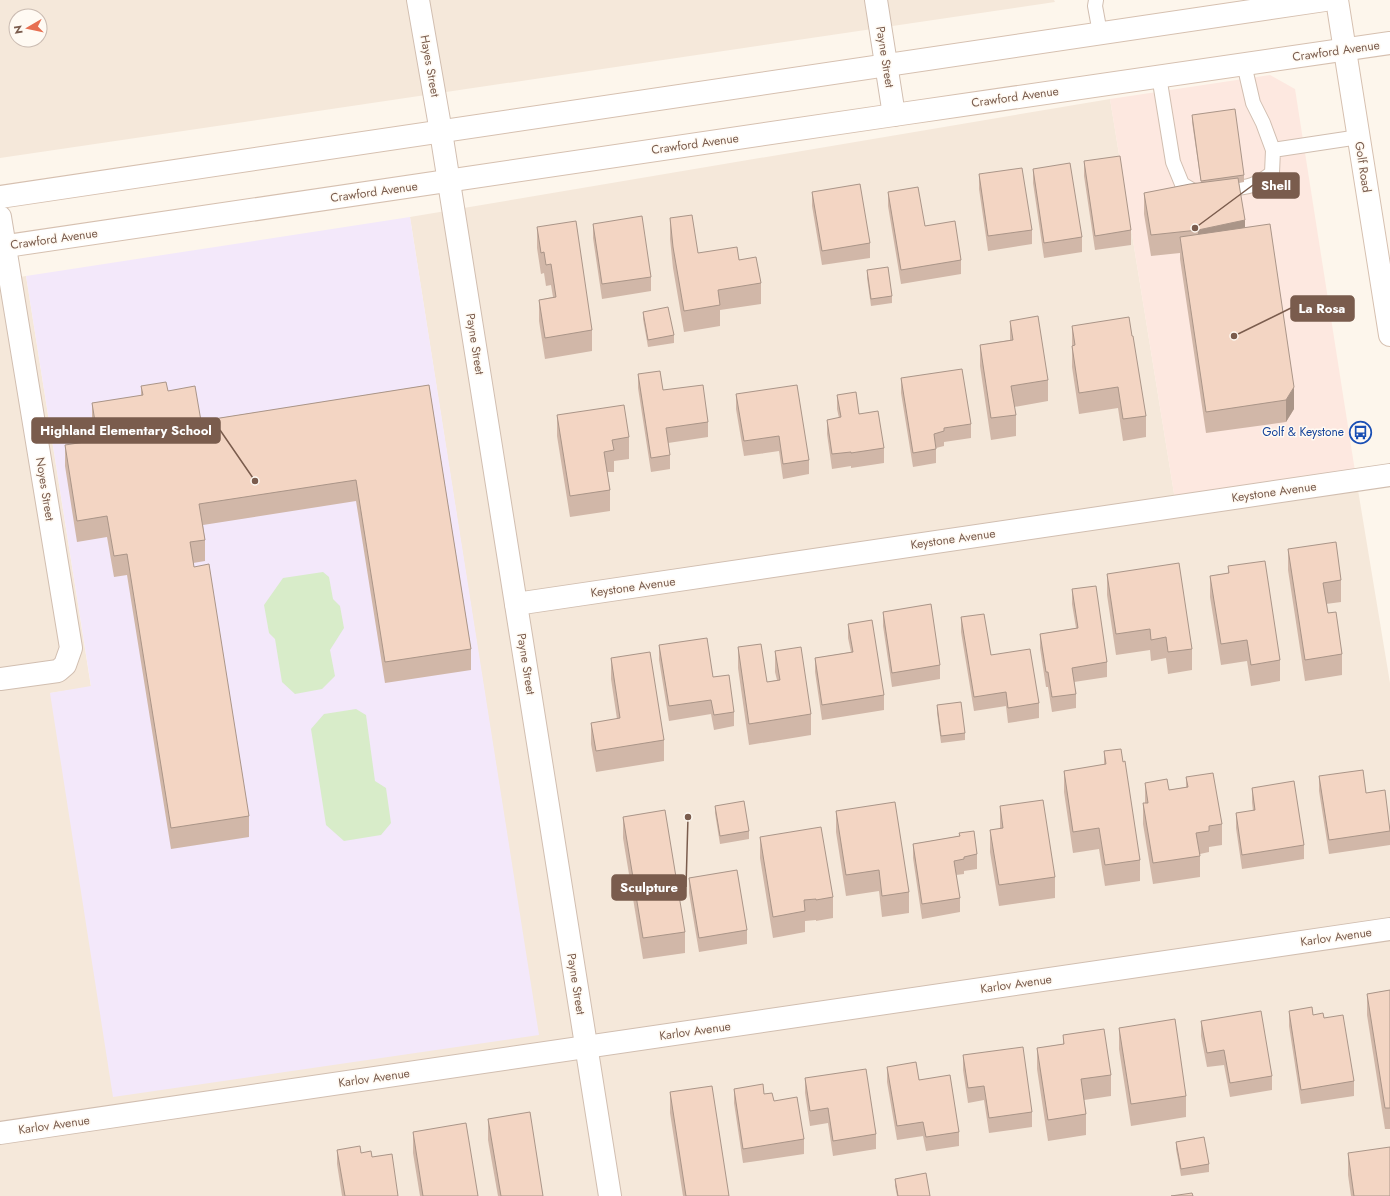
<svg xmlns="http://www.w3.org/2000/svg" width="1390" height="1196" font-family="Jost,sans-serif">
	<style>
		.residential { fill: #f5e8da; fill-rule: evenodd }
		.commercial { fill: #fde8e0 }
		.education { fill: #f3e8fa }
		.green { fill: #d8ecc9 }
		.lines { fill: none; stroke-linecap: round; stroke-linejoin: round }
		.lane-casing { stroke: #d1beb0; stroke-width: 16 }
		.street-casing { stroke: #d1beb0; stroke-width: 24 }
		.secondary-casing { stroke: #d6c0b0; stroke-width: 24 }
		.lane { stroke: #fff; stroke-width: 14 }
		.street { stroke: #fff; stroke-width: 22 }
		.secondary { stroke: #fff; stroke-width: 22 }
		.wall { fill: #d1b7a8 }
		.shaded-wall { fill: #aa9588 }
		.building { fill: #f3d5c3; stroke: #aa9588 }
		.labels { text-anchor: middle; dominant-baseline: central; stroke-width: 3; stroke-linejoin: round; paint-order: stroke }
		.street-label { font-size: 12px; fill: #7a5c4d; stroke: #fffaf3 }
		.transit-label { font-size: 12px; fill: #164399; stroke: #fffaf3; text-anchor: end }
		.leader { fill: none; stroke: #7a5c4d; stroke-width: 1.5 }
		.callout-dot { fill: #7a5c4d; stroke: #fffaf3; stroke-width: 1.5 }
		.callout { fill: #7a5c4d; stroke: #7a5c4d; stroke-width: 1.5 }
		.callout-label { font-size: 13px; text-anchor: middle; font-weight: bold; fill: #fff }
	</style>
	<rect width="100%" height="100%" fill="#fdf6ec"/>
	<g class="residential">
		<path d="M 0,0 L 1054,0 L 1055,2 L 0,158 ZM 16,16 L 40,16 L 40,40 L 16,40 Z"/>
		<path d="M 1110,99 L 1177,512 L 1357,484 L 1390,683 L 1390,1196 L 0,1196 L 0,280 L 26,276 L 91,687 L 50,693 L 538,1034 L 410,217 Z"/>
	</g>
	<path class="commercial" d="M 1270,75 L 1295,89 L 1357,484 L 1177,512 L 1110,99 Z"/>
	<path class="education" d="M 410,217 L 539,1035 L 113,1097 L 50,693 L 91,686 L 26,276 Z"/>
	<g class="green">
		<path d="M 323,572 L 329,577 L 333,599 L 340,606 L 344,628 L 330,650 L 335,676 L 322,689 L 295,694 L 282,682 L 275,639 L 269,633 L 264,605 L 283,578 Z"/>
		<path d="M 356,709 L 366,715 L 375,781 L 386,788 L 391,823 L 381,835 L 344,841 L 326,825 L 311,729 L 324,714 Z"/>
	</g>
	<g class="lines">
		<defs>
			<g id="lane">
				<path d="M 1096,0 L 1095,6 L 1100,33"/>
				<path d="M 1244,64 L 1253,103 L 1263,123 L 1273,150"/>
				<path d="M 1159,76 L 1173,162 L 1182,184 L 1192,190 L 1201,192"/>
				<path d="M 1221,190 C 1244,187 1254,188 1272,173 L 1273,150 L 1359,137"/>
			</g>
			<g id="street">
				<path d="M 418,0 L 441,132 L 610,1196"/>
				<path d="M 876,0 L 894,115"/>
				<path d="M 0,217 L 71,648 L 65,665 L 58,671 L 0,679"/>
				<path d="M 516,604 L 1390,475"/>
				<path d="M 0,1133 L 1390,929"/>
			</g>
			<g id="secondary">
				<path d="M 1337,0 L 1390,335"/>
				<path d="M 0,197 L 1325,0"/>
				<path d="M 0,247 L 894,115 L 1390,43"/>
			</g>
		</defs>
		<use href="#lane" class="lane-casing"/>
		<use href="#street" class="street-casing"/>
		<use href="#secondary" class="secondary-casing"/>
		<use href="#lane" class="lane"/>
		<use href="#street" class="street"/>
		<use href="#secondary" class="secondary"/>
	</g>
	<g class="wall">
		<path d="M 1192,115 L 1244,175 L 1244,182 L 1239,183 L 1245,228 L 1294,409 L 1286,422 L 1206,433 L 1180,259 L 1180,253 L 1151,256 L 1144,214 L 1144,193 L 1201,183 L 1192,122 Z"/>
		<path d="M 1084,161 L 1131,230 L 1131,245 L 1095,250 L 1084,176 Z"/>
		<path d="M 1033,169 L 1082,237 L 1082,252 L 1044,258 L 1033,183 Z"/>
		<path d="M 979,174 L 1032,230 L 1032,244 L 988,251 L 979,189 Z"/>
		<path d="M 812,192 L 870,243 L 870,258 L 822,265 L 812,206 Z"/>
		<path d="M 888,192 L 961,260 L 961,274 L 901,284 L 888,206 Z"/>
		<path d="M 670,218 L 698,253 L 739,260 L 761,283 L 761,304 L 720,310 L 720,326 L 684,332 L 673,268 L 670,239 Z"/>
		<path d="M 593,224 L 651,277 L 651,291 L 602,299 L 593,238 Z"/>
		<path d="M 537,227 L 592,330 L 592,351 L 545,359 L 539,321 L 539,300 L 553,297 L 551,285 L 546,286 L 544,273 L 541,274 L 537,248 Z"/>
		<path d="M 867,270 L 892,296 L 892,303 L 871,306 L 867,278 Z"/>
		<path d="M 643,312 L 674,335 L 674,343 L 648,347 L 643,319 Z"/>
		<path d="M 1010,321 L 1048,380 L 1048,401 L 1014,407 L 1016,415 L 1016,436 L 991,440 L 980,366 L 980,345 L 1010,340 Z"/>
		<path d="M 1072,326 L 1146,416 L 1146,437 L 1123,441 L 1118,408 L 1079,414 L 1072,367 Z"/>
		<path d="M 638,374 L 708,422 L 708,437 L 668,443 L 670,455 L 670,469 L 651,472 L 638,388 Z"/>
		<path d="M 901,378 L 971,424 L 971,438 L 944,442 L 944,446 L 936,448 L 936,463 L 913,467 L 901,393 Z"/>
		<path d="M 429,385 L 471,649 L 471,670 L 385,683 L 356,501 L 203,525 L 205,540 L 205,561 L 193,563 L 249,816 L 249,837 L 171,849 L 127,575 L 114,577 L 107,537 L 77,542 L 65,466 L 65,445 L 94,440 L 92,424 L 92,403 L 141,396 L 141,386 L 168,391 L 201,421 Z"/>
		<path d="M 736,394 L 809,460 L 809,474 L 783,479 L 779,451 L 744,456 L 736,409 Z"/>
		<path d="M 837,395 L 859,414 L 884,448 L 884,463 L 851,468 L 851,466 L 832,469 L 827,434 L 827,420 L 839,418 L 837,409 Z"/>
		<path d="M 557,415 L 629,437 L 629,459 L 614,461 L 614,472 L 607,472 L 610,490 L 610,511 L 570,517 L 557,436 Z"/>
		<path d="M 1288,549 L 1341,580 L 1341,602 L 1326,604 L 1328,613 L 1342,654 L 1342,675 L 1305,681 L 1288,570 Z"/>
		<path d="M 1228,566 L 1280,660 L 1280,681 L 1251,686 L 1247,661 L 1221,665 L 1210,597 L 1210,576 L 1228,573 Z"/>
		<path d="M 1107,574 L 1192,649 L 1192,670 L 1168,674 L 1166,658 L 1151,661 L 1150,650 L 1116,655 L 1107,595 Z"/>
		<path d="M 1072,589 L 1107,662 L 1107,677 L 1074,682 L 1076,694 L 1076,708 L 1052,712 L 1048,687 L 1046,687 L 1040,648 L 1040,634 L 1076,628 L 1072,604 Z"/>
		<path d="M 883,612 L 940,665 L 940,679 L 892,687 L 883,626 Z"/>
		<path d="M 961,617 L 991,655 L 1039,703 L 1039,718 L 1008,723 L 1006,706 L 974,711 L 961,632 Z"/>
		<path d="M 848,624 L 884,695 L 884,710 L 822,720 L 815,672 L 815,658 L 851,652 L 848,638 Z"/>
		<path d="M 659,645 L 713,677 L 734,712 L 734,726 L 714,730 L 711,714 L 669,721 L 659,660 Z"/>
		<path d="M 738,647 L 767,682 L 777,680 L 775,672 L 775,651 L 811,714 L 811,735 L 749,745 L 738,668 Z"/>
		<path d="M 611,658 L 664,740 L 664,761 L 596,772 L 591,744 L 591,723 L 617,719 L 611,679 Z"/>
		<path d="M 937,705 L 965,733 L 965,740 L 941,743 L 937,713 Z"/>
		<path d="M 1104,751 L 1140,860 L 1140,881 L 1105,886 L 1099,849 L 1073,853 L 1064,792 L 1064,771 L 1104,765 Z"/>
		<path d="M 1319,776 L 1366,793 L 1390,828 L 1390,845 L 1329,854 L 1319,791 Z"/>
		<path d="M 1186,777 L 1222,824 L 1222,845 L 1209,847 L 1209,852 L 1200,854 L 1200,877 L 1153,884 L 1143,824 L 1143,803 L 1145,803 L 1145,783 L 1169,790 L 1186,787 Z"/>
		<path d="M 1252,788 L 1304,845 L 1304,859 L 1242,869 L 1236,828 L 1236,813 L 1253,811 L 1252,802 Z"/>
		<path d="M 715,806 L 749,831 L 749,839 L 720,844 L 715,813 Z"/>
		<path d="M 1000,806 L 1055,877 L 1055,898 L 999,906 L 990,852 L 990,830 L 1000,829 Z"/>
		<path d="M 836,811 L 909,892 L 909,913 L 882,917 L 879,891 L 846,896 L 836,832 Z"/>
		<path d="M 623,817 L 685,932 L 685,953 L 643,959 L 623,838 Z"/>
		<path d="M 959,833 L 977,854 L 977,869 L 964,871 L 964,874 L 956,875 L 960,898 L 960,912 L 922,919 L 913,858 L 913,844 L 959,836 Z"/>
		<path d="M 760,837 L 833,897 L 833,918 L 816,921 L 816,920 L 805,921 L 805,932 L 773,938 L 760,858 Z"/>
		<path d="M 689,878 L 747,930 L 747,944 L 699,952 L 689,893 Z"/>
		<path d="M 1390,990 L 1390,1129 L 1385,1129 L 1367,1015 L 1367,994 Z"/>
		<path d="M 1289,1011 L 1324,1018 L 1354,1081 L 1354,1096 L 1301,1104 L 1289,1026 Z"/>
		<path d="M 1201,1021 L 1272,1076 L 1272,1090 L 1230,1097 L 1224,1065 L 1207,1067 L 1201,1036 Z"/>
		<path d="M 1119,1028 L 1186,1096 L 1186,1117 L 1131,1126 L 1119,1049 Z"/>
		<path d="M 1063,1035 L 1111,1075 L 1111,1096 L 1084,1100 L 1086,1114 L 1086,1135 L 1048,1141 L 1037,1069 L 1037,1048 L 1063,1044 Z"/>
		<path d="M 963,1055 L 1032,1112 L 1032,1127 L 989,1133 L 984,1100 L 968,1103 L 963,1070 Z"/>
		<path d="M 887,1067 L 919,1080 L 959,1132 L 959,1146 L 926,1151 L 923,1136 L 897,1140 L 887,1082 Z"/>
		<path d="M 805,1078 L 876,1134 L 876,1149 L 833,1156 L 828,1123 L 810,1126 L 805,1093 Z"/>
		<path d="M 734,1089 L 764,1094 L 804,1139 L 804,1154 L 743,1163 L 734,1103 Z"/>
		<path d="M 670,1092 L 729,1196 L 683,1196 L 670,1113 Z"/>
		<path d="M 488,1119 L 543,1196 L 498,1196 L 488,1140 Z"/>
		<path d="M 413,1132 L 478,1196 L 420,1196 L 413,1153 Z"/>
		<path d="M 1176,1142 L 1209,1164 L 1209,1172 L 1181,1176 L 1176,1149 Z"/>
		<path d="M 337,1150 L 361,1153 L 372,1157 L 398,1196 L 342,1196 L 337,1164 Z"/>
		<path d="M 1348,1153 L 1390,1196 L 1351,1196 L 1348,1175 Z"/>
		<path d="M 895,1179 L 930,1196 L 897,1196 L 895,1186 Z"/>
	</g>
	<g class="shaded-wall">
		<path d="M 1245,220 L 1245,242 L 1198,251 L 1198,230 Z"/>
		<path d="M 1294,387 L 1294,409 L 1286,422 L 1286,400 Z"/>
	</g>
	<g class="building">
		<path d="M 1235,109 L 1244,175 L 1201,181 L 1192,115 Z"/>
		<path d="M 1120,156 L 1131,230 L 1095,236 L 1084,161 Z"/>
		<path d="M 1070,163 L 1082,237 L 1044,243 L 1033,169 Z"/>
		<path d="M 1022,168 L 1032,230 L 988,236 L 979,174 Z"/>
		<path d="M 1238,178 L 1245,220 L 1198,230 L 1151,235 L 1144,193 L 1190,184 Z"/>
		<path d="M 860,184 L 870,243 L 822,251 L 812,192 Z"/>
		<path d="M 918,187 L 925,226 L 955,221 L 961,260 L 901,270 L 888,192 Z"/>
		<path d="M 692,215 L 698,253 L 737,247 L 739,260 L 756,257 L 761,283 L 718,290 L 720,305 L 684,311 L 673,247 L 670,218 Z"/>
		<path d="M 642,216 L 651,277 L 602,284 L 593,224 Z"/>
		<path d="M 576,221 L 592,330 L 545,338 L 539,300 L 556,297 L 551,264 L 546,265 L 544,252 L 541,253 L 537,227 Z"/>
		<path d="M 1270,224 L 1294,387 L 1286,400 L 1206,412 L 1180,237 Z"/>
		<path d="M 888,267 L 892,296 L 871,299 L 867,270 Z"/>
		<path d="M 668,307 L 674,335 L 648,340 L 643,312 Z"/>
		<path d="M 1038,316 L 1048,380 L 1011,386 L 1016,415 L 991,418 L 980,345 L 1013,340 L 1010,321 Z"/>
		<path d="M 1129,317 L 1132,336 L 1133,336 L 1146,416 L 1123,419 L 1118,387 L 1079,393 L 1072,346 L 1075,345 L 1072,326 Z"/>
		<path d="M 962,369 L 971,424 L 944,428 L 944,431 L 934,434 L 936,449 L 913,453 L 901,378 Z"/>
		<path d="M 660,371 L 663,390 L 703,385 L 708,422 L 666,428 L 670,455 L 651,458 L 638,374 Z"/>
		<path d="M 166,382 L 168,391 L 195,386 L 201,421 L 429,385 L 471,649 L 385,662 L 356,480 L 199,504 L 205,540 L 190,542 L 194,567 L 209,564 L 249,816 L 171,828 L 127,554 L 114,556 L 107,516 L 77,521 L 65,445 L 98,440 L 92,403 L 143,395 L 141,386 Z"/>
		<path d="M 797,385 L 809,460 L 783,464 L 779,436 L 744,441 L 736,394 Z"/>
		<path d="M 856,392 L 859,414 L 878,411 L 884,448 L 851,453 L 851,452 L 832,454 L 827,420 L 841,417 L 837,395 Z"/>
		<path d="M 624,405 L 629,437 L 612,440 L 614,450 L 604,452 L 610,490 L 570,496 L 557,415 Z"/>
		<path d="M 1336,542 L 1341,580 L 1323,583 L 1328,613 L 1336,612 L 1342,654 L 1305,660 L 1288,549 Z"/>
		<path d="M 1265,561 L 1280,660 L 1251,665 L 1247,640 L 1221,644 L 1210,576 L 1229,573 L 1228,566 Z"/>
		<path d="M 1179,563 L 1192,649 L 1168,652 L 1166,637 L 1151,640 L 1150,629 L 1116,634 L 1107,574 Z"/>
		<path d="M 1096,586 L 1107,662 L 1072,668 L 1076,694 L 1052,697 L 1048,672 L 1046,672 L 1040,634 L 1078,628 L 1072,589 Z"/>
		<path d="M 931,604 L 940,665 L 892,673 L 883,612 Z"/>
		<path d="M 984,614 L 991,655 L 1030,649 L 1039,703 L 1008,708 L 1006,692 L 974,697 L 961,617 Z"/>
		<path d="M 872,620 L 884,695 L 822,705 L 815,658 L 853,652 L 848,624 Z"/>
		<path d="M 707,638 L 713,677 L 729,675 L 734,712 L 714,715 L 711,700 L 669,706 L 659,645 Z"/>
		<path d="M 761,644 L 767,682 L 780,680 L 775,651 L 801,647 L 811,714 L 749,724 L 738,647 Z"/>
		<path d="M 650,652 L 664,740 L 596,751 L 591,723 L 620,718 L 611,658 Z"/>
		<path d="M 961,702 L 965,733 L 941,736 L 937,705 Z"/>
		<path d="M 1121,749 L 1123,762 L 1125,761 L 1140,860 L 1105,865 L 1099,828 L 1073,832 L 1064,771 L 1106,764 L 1104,751 Z"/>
		<path d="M 1363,770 L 1366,793 L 1385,790 L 1390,831 L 1329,840 L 1319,776 Z"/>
		<path d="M 1213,773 L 1222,824 L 1209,826 L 1209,831 L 1196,833 L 1200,856 L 1153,863 L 1143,803 L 1148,803 L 1145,783 L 1167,779 L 1169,790 L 1188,787 L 1186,777 Z"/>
		<path d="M 1294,781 L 1304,845 L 1242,855 L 1236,813 L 1255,810 L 1252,788 Z"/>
		<path d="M 1043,800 L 1055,877 L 999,885 L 990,830 L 1003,828 L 1000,806 Z"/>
		<path d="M 744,801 L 749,831 L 720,836 L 715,806 Z"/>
		<path d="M 895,802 L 909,892 L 882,896 L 879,870 L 846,875 L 836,811 Z"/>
		<path d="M 665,810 L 685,932 L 643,938 L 623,817 Z"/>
		<path d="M 821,827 L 833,897 L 816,900 L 816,899 L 804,900 L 805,911 L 773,917 L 760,837 Z"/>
		<path d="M 974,831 L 977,854 L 964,857 L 964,859 L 954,861 L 960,898 L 922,904 L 913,844 L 960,836 L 959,833 Z"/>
		<path d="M 737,870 L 747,930 L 699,938 L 689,878 Z"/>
		<path d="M 1390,990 L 1390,1108 L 1385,1108 L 1367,994 Z"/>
		<path d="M 1312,1007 L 1313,1015 L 1323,1013 L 1324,1018 L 1343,1015 L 1354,1081 L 1301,1090 L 1289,1011 Z"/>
		<path d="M 1261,1011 L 1272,1076 L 1230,1083 L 1224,1050 L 1207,1053 L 1201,1021 Z"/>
		<path d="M 1175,1019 L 1186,1096 L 1131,1104 L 1119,1028 Z"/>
		<path d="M 1104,1029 L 1111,1075 L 1081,1079 L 1086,1114 L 1048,1120 L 1037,1048 L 1064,1044 L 1063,1035 Z"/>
		<path d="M 1023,1047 L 1032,1112 L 989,1118 L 984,1086 L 968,1088 L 963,1055 Z"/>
		<path d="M 916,1062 L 919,1080 L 950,1075 L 959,1132 L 926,1137 L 923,1122 L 897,1126 L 887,1067 Z"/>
		<path d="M 866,1069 L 876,1134 L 833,1141 L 828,1108 L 810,1111 L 805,1078 Z"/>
		<path d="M 763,1084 L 764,1094 L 772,1093 L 774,1101 L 797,1097 L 804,1139 L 743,1149 L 734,1089 Z"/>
		<path d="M 712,1086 L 729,1196 L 686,1196 L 670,1092 Z"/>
		<path d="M 530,1112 L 543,1196 L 501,1196 L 488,1119 Z"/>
		<path d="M 466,1123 L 478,1196 L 423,1196 L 413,1132 Z"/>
		<path d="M 1204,1137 L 1209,1164 L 1181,1169 L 1176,1142 Z"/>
		<path d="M 360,1146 L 361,1153 L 371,1151 L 372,1157 L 392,1154 L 398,1196 L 345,1196 L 337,1150 Z"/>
		<path d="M 1390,1147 L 1390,1196 L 1354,1196 L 1348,1153 Z"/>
		<path d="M 926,1173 L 930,1196 L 898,1196 L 895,1179 Z"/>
		<path d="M 1192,1193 L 1193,1196 L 1171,1196 Z"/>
	</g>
	<defs>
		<symbol id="bus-ring" viewBox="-11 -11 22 22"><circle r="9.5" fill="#fffaf3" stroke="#1a4fb4" stroke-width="1.5"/><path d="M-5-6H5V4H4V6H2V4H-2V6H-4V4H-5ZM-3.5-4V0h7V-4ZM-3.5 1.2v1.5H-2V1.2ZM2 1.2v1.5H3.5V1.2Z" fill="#1a4fb4"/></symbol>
	</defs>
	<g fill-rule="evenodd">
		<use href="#bus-ring" x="1348" y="420" width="25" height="25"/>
	</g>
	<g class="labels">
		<g class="street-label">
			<text transform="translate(1336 51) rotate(-8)">Crawford Avenue</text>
			<text transform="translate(885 57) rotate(81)">Payne Street</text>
			<text transform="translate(430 66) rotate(80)">Hayes Street</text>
			<text transform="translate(1015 97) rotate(-8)">Crawford Avenue</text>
			<text transform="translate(695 144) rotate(-8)">Crawford Avenue</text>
			<text transform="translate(1363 167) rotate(81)">Golf Road</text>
			<text transform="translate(374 192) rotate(-8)">Crawford Avenue</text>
			<text transform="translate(54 239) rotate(-8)">Crawford Avenue</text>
			<text transform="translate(475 344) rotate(81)">Payne Street</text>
			<text transform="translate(45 489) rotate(81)">Noyes Street</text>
			<text transform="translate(1274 492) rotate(-8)">Keystone Avenue</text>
			<text transform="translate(953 539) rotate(-8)">Keystone Avenue</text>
			<text transform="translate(633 587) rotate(-8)">Keystone Avenue</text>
			<text transform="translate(526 664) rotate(81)">Payne Street</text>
			<text transform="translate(1336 937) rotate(-8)">Karlov Avenue</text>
			<text transform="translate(576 984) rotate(81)">Payne Street</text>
			<text transform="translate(1016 984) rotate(-8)">Karlov Avenue</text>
			<text transform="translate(695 1031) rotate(-8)">Karlov Avenue</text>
			<text transform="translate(374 1078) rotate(-8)">Karlov Avenue</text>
			<text transform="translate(54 1125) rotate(-8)">Karlov Avenue</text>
		</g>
		<g class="transit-label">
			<text x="1344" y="432">Golf &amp; Keystone</text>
		</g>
	</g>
	<path class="leader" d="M1195 228L1253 185M1234 336L1291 308M255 481L220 430M688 817L686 887"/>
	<g class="callout-dot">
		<circle cx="1195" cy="228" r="4"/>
		<circle cx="1234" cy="336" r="4"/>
		<circle cx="255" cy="481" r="4"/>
		<circle cx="688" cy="817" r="4"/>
	</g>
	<g class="callout">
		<rect x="1253" y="173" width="46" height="25" rx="4"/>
		<rect x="1291" y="296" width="63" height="25" rx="4"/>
		<rect x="32" y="418" width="188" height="25" rx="4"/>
		<rect x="612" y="875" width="74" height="25" rx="4"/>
	</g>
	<g class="callout-label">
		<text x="1276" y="190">Shell</text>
		<text x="1322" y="313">La Rosa</text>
		<text x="126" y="435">Highland Elementary School</text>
		<text x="649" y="892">Sculpture</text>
	</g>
	<g transform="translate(28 28) rotate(261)"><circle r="19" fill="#fffaf3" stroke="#cabbb1"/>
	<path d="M0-3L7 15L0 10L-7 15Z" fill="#e76f51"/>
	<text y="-6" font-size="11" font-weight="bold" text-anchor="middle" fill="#7a5c4d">N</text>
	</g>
</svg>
